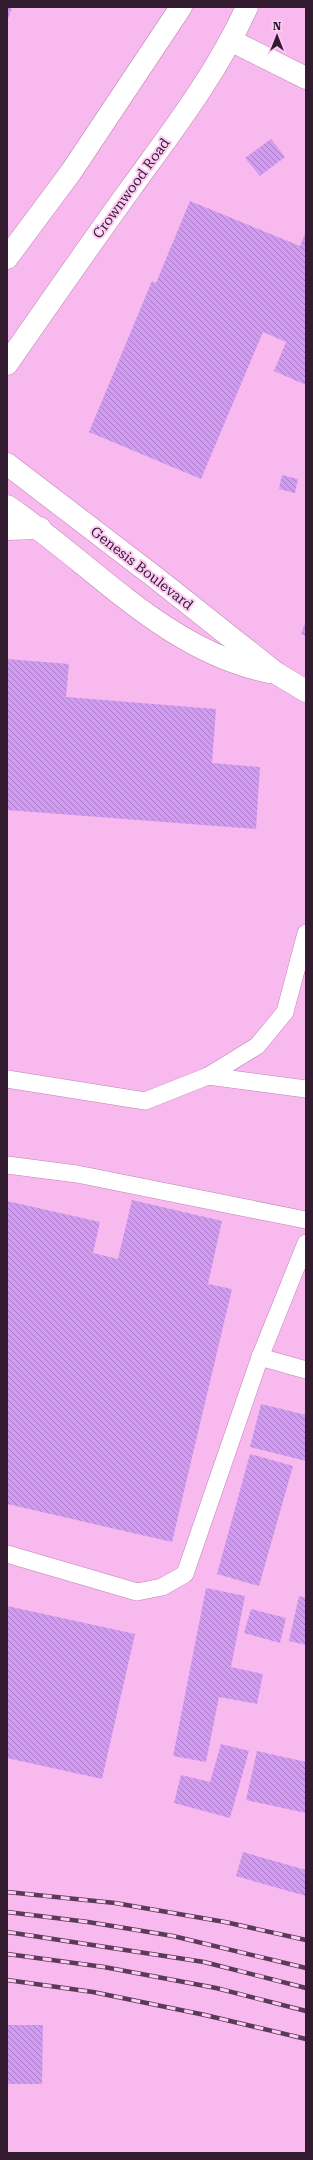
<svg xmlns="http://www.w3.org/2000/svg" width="313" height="2160" font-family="'Roboto Serif',serif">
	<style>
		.building { fill: url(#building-back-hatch) }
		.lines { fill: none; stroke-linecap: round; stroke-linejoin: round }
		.service-casing { stroke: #be83b5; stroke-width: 18 }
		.minor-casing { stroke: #be83b5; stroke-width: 23 }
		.secondary-casing { stroke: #be83b5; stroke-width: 23 }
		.service { stroke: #fff; stroke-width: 17 }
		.minor { stroke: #fff; stroke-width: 22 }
		.secondary { stroke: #fff; stroke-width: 22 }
		.rail-casing { stroke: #5a3b55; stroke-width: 4.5 }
		.rail { stroke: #fecbf5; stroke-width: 3; stroke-dasharray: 9; stroke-linecap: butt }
		.labels { text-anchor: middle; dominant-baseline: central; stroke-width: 4; stroke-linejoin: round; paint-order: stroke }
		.street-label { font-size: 14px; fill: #321b2f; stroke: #fecbf5 }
	</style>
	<defs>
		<pattern id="building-back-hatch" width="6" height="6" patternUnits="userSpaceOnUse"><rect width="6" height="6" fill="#d19bf2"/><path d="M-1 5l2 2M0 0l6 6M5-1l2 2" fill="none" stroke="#aa7ec4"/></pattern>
	</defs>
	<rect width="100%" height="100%" fill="#f8b9ee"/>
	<g class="building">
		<path d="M 7,7 L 12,7 L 7,23 Z"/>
		<path d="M 271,139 L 285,157 L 260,176 L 245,158 Z"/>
		<path d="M 190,201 L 300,246 L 306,231 L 306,385 L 274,371 L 286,342 L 263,332 L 201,479 L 89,432 L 152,281 L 156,283 Z"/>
		<path d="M 282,475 L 298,479 L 295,493 L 279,489 Z"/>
		<path d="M 306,620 L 306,636 L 301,634 Z"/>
		<path d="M 7,659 L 69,664 L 66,697 L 216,709 L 212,763 L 260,767 L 256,829 L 7,810 Z"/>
		<path d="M 132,1200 L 222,1221 L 208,1284 L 232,1289 L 172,1542 L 7,1504 L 7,1201 L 100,1222 L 93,1253 L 118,1259 Z"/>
		<path d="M 261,1404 L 306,1415 L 306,1461 L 250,1447 Z"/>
		<path d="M 250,1454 L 293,1466 L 259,1586 L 217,1574 Z"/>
		<path d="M 206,1588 L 245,1596 L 231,1667 L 263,1674 L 257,1704 L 219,1697 L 206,1762 L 173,1756 Z"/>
		<path d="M 299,1596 L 306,1598 L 306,1645 L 289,1641 Z"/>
		<path d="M 7,1606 L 135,1634 L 102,1779 L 7,1758 Z"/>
		<path d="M 251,1609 L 286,1618 L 280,1643 L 244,1633 Z"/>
		<path d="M 221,1744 L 249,1751 L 230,1818 L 174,1803 L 181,1775 L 210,1782 Z"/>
		<path d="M 257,1751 L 306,1762 L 306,1813 L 246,1800 Z"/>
		<path d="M 243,1852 L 306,1870 L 306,1896 L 236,1876 Z"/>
		<path d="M 7,2025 L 43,2025 L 42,2084 L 7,2084 Z"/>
	</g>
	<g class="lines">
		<defs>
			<g id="service">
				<path d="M 208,1076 L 257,1046 L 285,1012 L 306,933"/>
				<path d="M 7,1079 L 145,1101 L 208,1076 L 306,1089"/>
				<path d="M 7,1165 L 77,1174 L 306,1220"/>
				<path d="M 260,1357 L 306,1370"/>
				<path d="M 7,1554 L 137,1592 L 162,1587 L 185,1574 L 260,1357 L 306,1243"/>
			</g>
			<g id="minor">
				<path d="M 232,41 L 306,78"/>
				<path d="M 7,464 L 156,578 L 276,673 L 306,691"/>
				<path d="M 7,506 C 92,563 165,651 269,672"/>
			</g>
			<g id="secondary">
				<path d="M 7,258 L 71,172 L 181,7"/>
				<path d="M 7,364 C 48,305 89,246 131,188 C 173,130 217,73 247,7"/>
				<path d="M 7,529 L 40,528"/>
			</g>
		</defs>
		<use href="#service" class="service-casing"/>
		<use href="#minor" class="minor-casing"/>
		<use href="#secondary" class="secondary-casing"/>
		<use href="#service" class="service"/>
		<use href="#minor" class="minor"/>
		<use href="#secondary" class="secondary"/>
		<defs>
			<g id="rail">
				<path d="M 7,1892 L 115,1903 L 225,1922 L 306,1940"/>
				<path d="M 7,1912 L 88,1922 L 173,1936 L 306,1968"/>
				<path d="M 7,1932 L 204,1962 L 306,1988"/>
				<path d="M 7,1954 L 104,1967 L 216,1988 L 306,2011"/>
				<path d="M 7,1980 L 93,1992 L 205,2015 L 306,2039"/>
			</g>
		</defs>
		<use href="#rail" class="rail-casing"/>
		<use href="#rail" class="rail"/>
	</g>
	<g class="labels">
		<g class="street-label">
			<text transform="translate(131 188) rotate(-54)">Crownwood Road</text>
			<text transform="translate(142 568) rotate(38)">Genesis Boulevard</text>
		</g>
	</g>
	<rect width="313" height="2160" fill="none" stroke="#321b2f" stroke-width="16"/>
	<g transform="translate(277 36)" stroke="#fecbf5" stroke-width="3" paint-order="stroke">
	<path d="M0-3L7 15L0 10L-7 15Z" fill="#321b2f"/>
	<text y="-6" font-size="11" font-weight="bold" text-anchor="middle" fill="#321b2f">N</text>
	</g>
</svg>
